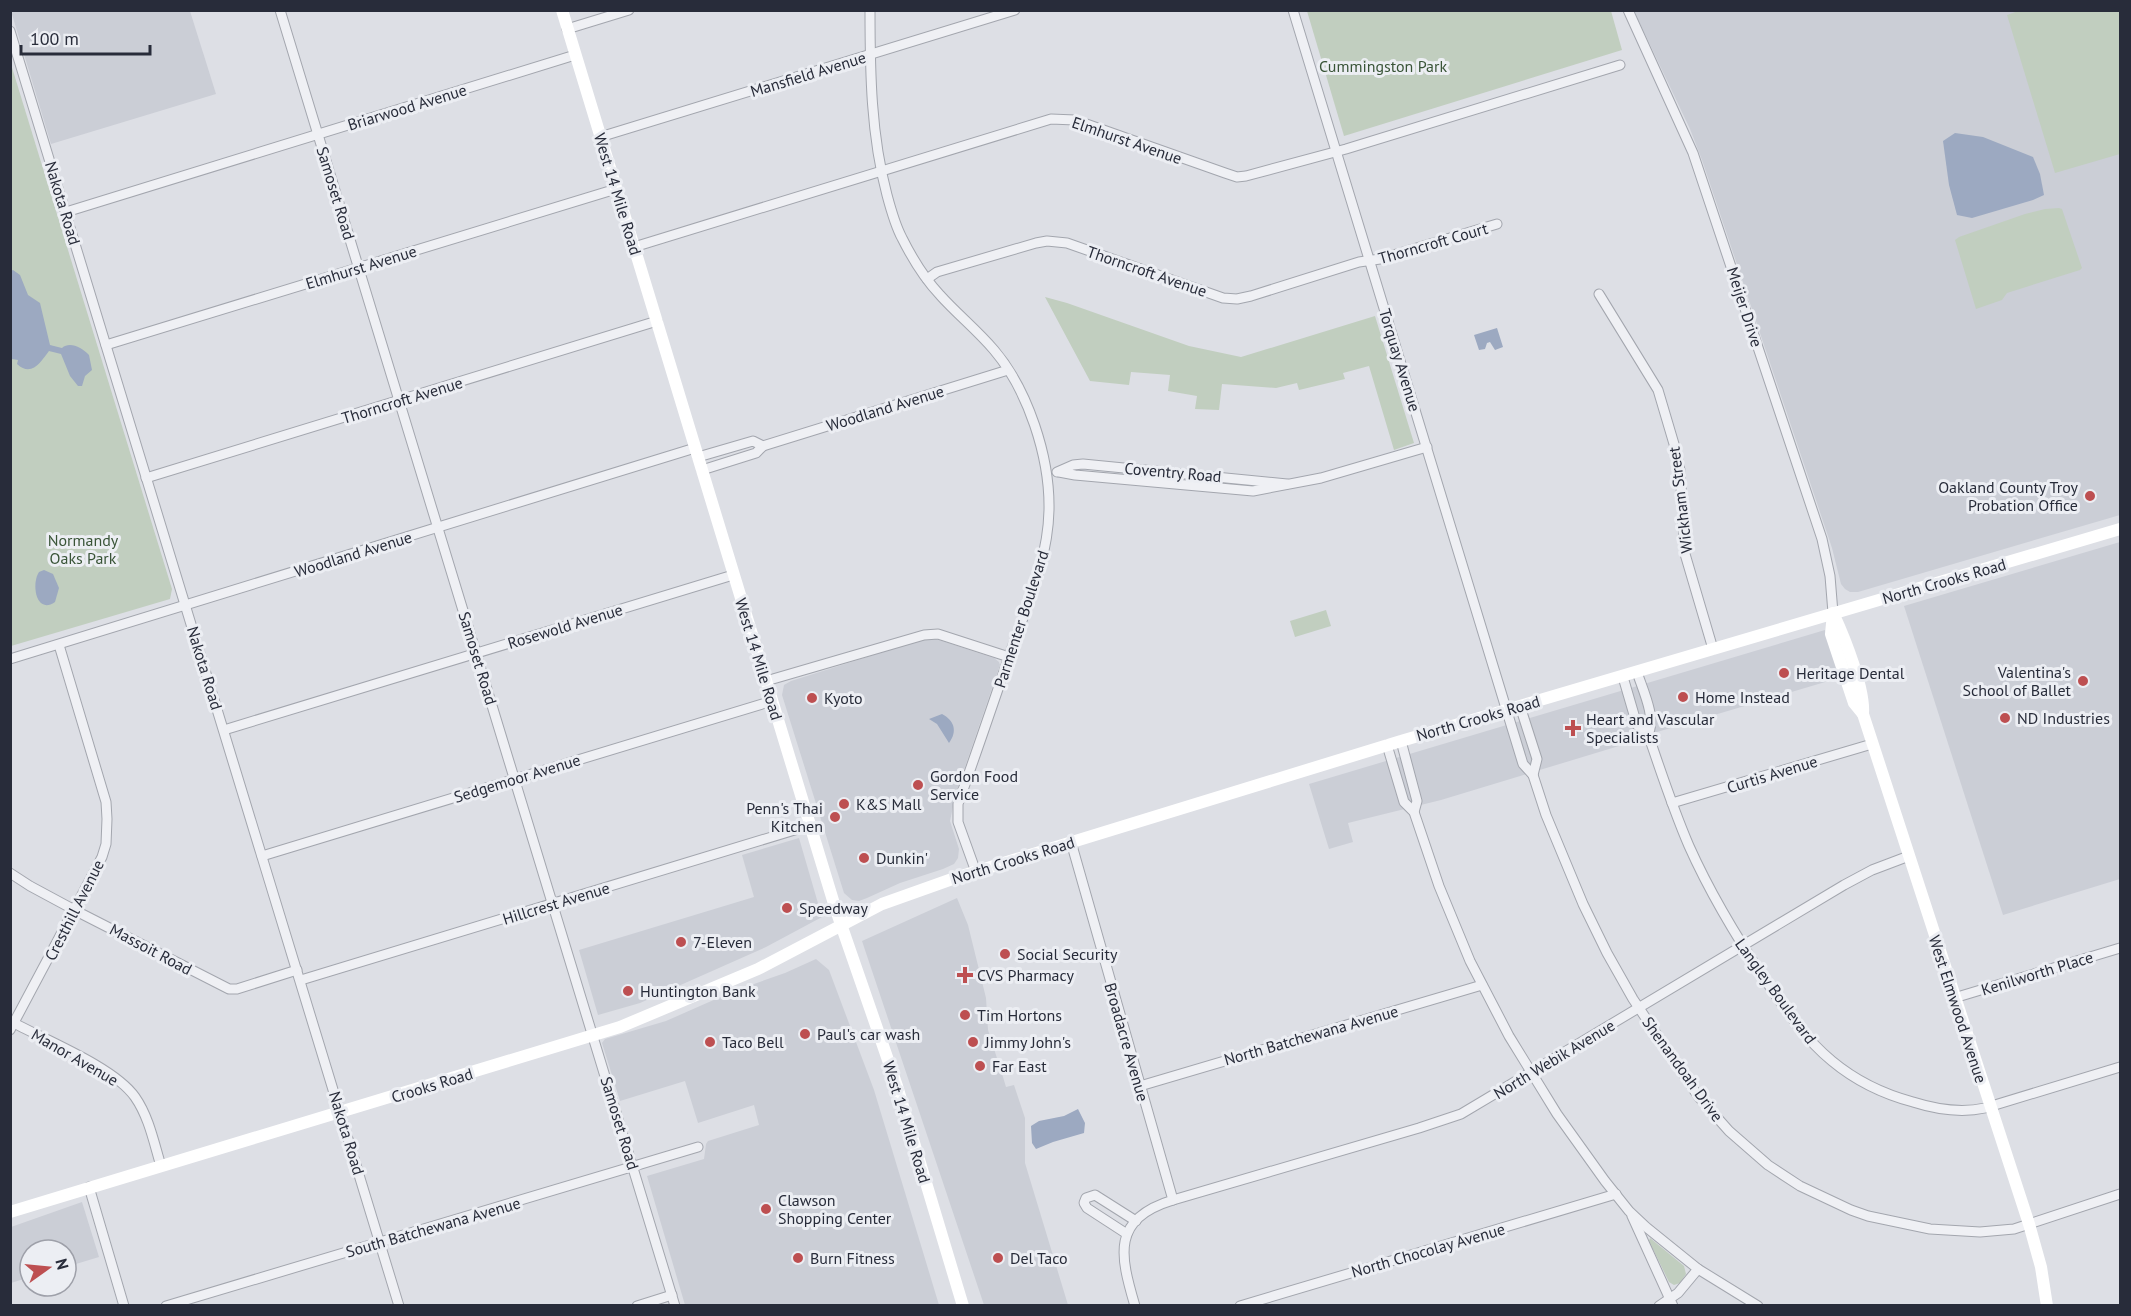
<svg xmlns="http://www.w3.org/2000/svg" width="2131" height="1316" font-family="'PT Sans',sans-serif">
	<style>
		.built { fill: #cbced6 }
		.green { fill: #c1cebf }
		.water { fill: #9ca9c1 }
		.lines { fill: none; stroke-linecap: round; stroke-linejoin: round }
		.street-casing { stroke: #a3a6ae; stroke-width: 11 }
		.street { stroke: #eff0f4; stroke-width: 9 }
		.secondary { stroke: #fff; stroke-width: 12 }
		.poi-dot { fill: #bd4f51; stroke: #eceef3; stroke-width: 2 }
		.labels { text-anchor: middle; dominant-baseline: central; stroke-width: 6; stroke-linejoin: round; paint-order: stroke }
		.park-label { font-size: 16px; fill: #395437; stroke: #eceef3 }
		.street-label { font-size: 16px; fill: #282c3a; stroke: #eceef3 }
		.poi-label { font-size: 16px; fill: #282c3a; stroke: #eceef3; text-anchor: start }
	</style>
	<rect width="100%" height="100%" fill="#dddfe5"/>
	<g class="built">
		<path d="M 11,11 L 190,11 L 216,94 L 51,144 Z"/>
		<path d="M 1634,11 L 2120,11 L 2120,515 L 1858,592 L 1850,592 L 1845,589 L 1841,584 L 1832,548 L 1702,160 L 1690,129 Z"/>
		<path d="M 2120,542 L 2120,879 L 2003,915 L 1904,606 Z"/>
		<path d="M 1825,630 L 1842,677 L 1657,732 L 1642,739 L 1441,800 L 1348,823 L 1353,842 L 1329,849 L 1309,784 Z"/>
		<path d="M 936,639 L 994,658 L 999,662 L 1000,665 L 956,793 L 950,821 L 959,849 L 958,858 L 954,864 L 943,869 L 900,883 L 867,898 L 859,901 L 852,900 L 844,893 L 824,829 L 782,695 L 784,685 L 791,681 L 921,640 Z"/>
		<path d="M 799,838 L 822,917 L 766,947 L 640,1003 L 598,1015 L 579,950 L 754,897 L 742,855 Z"/>
		<path d="M 957,898 L 968,925 L 986,998 L 988,1030 L 1003,1077 L 1006,1087 L 1014,1085 L 1025,1118 L 1025,1163 L 1068,1305 L 984,1305 L 862,941 Z"/>
		<path d="M 816,959 L 829,970 L 874,1090 L 939,1305 L 685,1305 L 647,1176 L 704,1159 L 706,1144 L 708,1141 L 759,1125 L 754,1105 L 698,1123 L 685,1081 L 620,1101 L 602,1043 L 605,1039 L 666,1021 L 734,991 L 785,973 Z"/>
		<path d="M 82,1202 L 99,1257 L 66,1267 L 66,1250 L 30,1250 L 30,1277 L 11,1283 L 11,1227 Z"/>
	</g>
	<g class="green">
		<path d="M 2021,10 L 2120,11 L 2120,154 L 2055,173 L 2007,15 Z"/>
		<path d="M 1307,11 L 1611,11 L 1622,50 L 1344,136 Z"/>
		<path d="M 10,61 L 172,589 L 170,599 L 11,646 Z"/>
		<path d="M 2059,208 L 2062,209 L 2082,268 L 2080,270 L 2007,293 L 2002,300 L 1976,309 L 1955,240 L 1959,237 L 2025,214 L 2045,209 Z"/>
		<path d="M 1045,297 L 1067,303 L 1189,346 L 1241,357 L 1375,316 L 1414,443 L 1394,450 L 1369,366 L 1343,373 L 1345,379 L 1299,390 L 1297,383 L 1276,388 L 1222,384 L 1219,410 L 1195,409 L 1197,396 L 1168,391 L 1170,375 L 1131,372 L 1129,385 L 1090,381 Z"/>
		<path d="M 1326,610 L 1331,626 L 1295,637 L 1290,621 Z"/>
		<path d="M 1650,1238 L 1684,1266 L 1686,1274 L 1680,1283 L 1674,1285 L 1669,1282 L 1649,1241 Z"/>
	</g>
	<g class="water">
		<path d="M 1955,133 L 1983,137 L 2033,157 L 2040,174 L 2044,195 L 2033,200 L 1972,218 L 1957,215 L 1949,185 L 1943,141 Z"/>
		<path d="M 13,270 L 20,275 L 28,295 L 40,303 L 50,345 L 62,348 C 70,341 82,348 89,355 L 92,370 L 85,376 L 82,386 L 78,386 L 70,376 L 61,354 L 49,351 C 41,361 32,378 17,364 L 18,360 L 12,359 L 10,271 Z"/>
		<path d="M 1497,328 L 1503,347 L 1495,350 L 1490,342 L 1487,343 L 1485,349 L 1479,350 L 1474,335 Z"/>
		<path d="M 44,570 L 53,574 L 59,588 L 55,602 C 36,615 31,584 39,572 Z"/>
		<path d="M 942,714 C 954,720 958,731 949,743 L 937,724 L 929,719 Z"/>
		<path d="M 1078,1109 L 1085,1123 L 1084,1133 L 1053,1142 L 1036,1149 L 1032,1143 L 1031,1126 L 1039,1121 L 1064,1116 Z"/>
	</g>
	<g class="lines">
		<defs>
			<g id="street">
				<path d="M 280,10 L 675,1306"/>
				<path d="M 870,10 C 870,73 871,135 887,195 C 891,210 895,225 902,238 C 912,258 924,278 940,295 C 957,314 977,330 994,350 C 1028,390 1050,457 1049,510 C 1048,558 1029,601 1013,645 C 995,698 977,751 958,804 L 958,822 L 976,872"/>
				<path d="M 1293,10 L 1523,764 L 1533,775 L 1546,815 L 1583,904 L 1607,953 L 1633,999 L 1698,1096 L 1729,1131 L 1768,1165 L 1800,1186 L 1851,1210 L 1868,1216 L 1930,1229 L 1980,1232 L 2014,1229 L 2120,1194"/>
				<path d="M 1628,10 L 1693,153 L 1822,539 L 1830,576 L 1833,613"/>
				<path d="M 567,29 L 629,10"/>
				<path d="M 10,31 L 399,1306"/>
				<path d="M 600,137 L 1015,10"/>
				<path d="M 66,212 L 575,55"/>
				<path d="M 634,247 L 1051,119 L 1075,120 L 1225,173 L 1237,177 L 1246,176 L 1346,149 L 1620,65"/>
				<path d="M 927,279 L 937,272 L 1036,243 L 1047,241 L 1067,243 L 1223,298 L 1237,299 L 1251,296 L 1359,262 L 1380,259 L 1497,224"/>
				<path d="M 1599,294 L 1658,390 L 1674,444 L 1680,470 L 1685,554 L 1713,649"/>
				<path d="M 106,345 L 616,189"/>
				<path d="M 698,457 L 753,441 L 763,446"/>
				<path d="M 702,470 L 756,453 L 763,446 L 1008,370"/>
				<path d="M 1057,472 L 1073,465 L 1083,464 L 1287,484"/>
				<path d="M 1059,472 L 1075,475 L 1253,491 L 1321,478 L 1427,447"/>
				<path d="M 146,478 L 657,321"/>
				<path d="M 10,659 L 695,448"/>
				<path d="M 1637,672 C 1642,688 1657,719 1648,734"/>
				<path d="M 1623,677 L 1637,725 L 1648,734 C 1661,772 1673,809 1689,846 C 1710,893 1737,938 1766,981 C 1785,1009 1805,1039 1832,1061 C 1856,1081 1883,1094 1913,1102 C 1935,1109 1962,1113 1985,1108 L 2120,1067"/>
				<path d="M 766,681 L 924,635 L 938,634 L 1009,657"/>
				<path d="M 1520,706 L 1537,759 L 1533,775"/>
				<path d="M 224,730 L 733,575"/>
				<path d="M 1401,741 L 1417,801 L 1414,812"/>
				<path d="M 1387,745 L 1404,802 L 1414,812 L 1439,886 L 1470,961 L 1509,1036 L 1557,1114 L 1605,1181 L 1629,1211 L 1646,1227 L 1698,1269 L 1758,1306"/>
				<path d="M 1672,803 L 1872,744"/>
				<path d="M 1071,842 L 1173,1200 C 1111,1219 1120,1255 1135,1306"/>
				<path d="M 262,856 L 772,701"/>
				<path d="M 10,873 L 30,886 L 82,914 L 229,989 L 237,989 L 297,970"/>
				<path d="M 301,980 L 811,825"/>
				<path d="M 1954,998 L 2120,948"/>
				<path d="M 10,1021 C 45,1040 114,1067 135,1097 C 149,1117 154,1143 161,1166"/>
				<path d="M 10,1030 L 102,857 L 106,844 L 107,819 L 106,802 L 59,645"/>
				<path d="M 1140,1086 L 1482,985"/>
				<path d="M 89,1187 L 124,1306"/>
				<path d="M 1173,1200 L 1419,1128 L 1461,1114 L 1844,885 L 1872,870 L 1909,856"/>
				<path d="M 1632,1216 L 1673,1306"/>
				<path d="M 1127,1234 L 1087,1208 L 1084,1203 L 1086,1198 L 1095,1195 L 1136,1221"/>
				<path d="M 166,1306 L 698,1147"/>
				<path d="M 637,1306 L 672,1295"/>
				<path d="M 1240,1306 L 1616,1194"/>
				<path d="M 1659,1306 L 1678,1293 L 1698,1269"/>
			</g>
		</defs>
		<use href="#street" class="street-casing"/>
		<use href="#street" class="street"/>
		<g class="secondary">
			<path d="M 562,10 L 835,907 L 897,1086 L 963,1306"/>
			<path d="M 1833,613 L 1831,634 L 1854,703 L 1863,714 L 2029,1224 L 2041,1267 L 2047,1306"/>
			<path d="M 1834,615 C 1845,639 1865,689 1863,714"/>
			<path d="M 10,1212 L 620,1027 L 758,969 L 882,904 L 955,878 L 1401,741 L 2120,529"/>
		</g>
	</g>
	<g class="poi-dot">
		<circle cx="2090" cy="496" r="6"/>
		<circle cx="1784" cy="673" r="6"/>
		<circle cx="2083" cy="681" r="6"/>
		<circle cx="1683" cy="697" r="6"/>
		<circle cx="812" cy="698" r="6"/>
		<circle cx="2005" cy="718" r="6"/>
		<path d="M1570 719h6v6h6v6h-6v6h-6v-6h-6v-6h6z"/>
		<circle cx="918" cy="785" r="6"/>
		<circle cx="844" cy="804" r="6"/>
		<circle cx="835" cy="817" r="6"/>
		<circle cx="864" cy="858" r="6"/>
		<circle cx="787" cy="908" r="6"/>
		<circle cx="681" cy="942" r="6"/>
		<circle cx="1005" cy="954" r="6"/>
		<path d="M962 966h6v6h6v6h-6v6h-6v-6h-6v-6h6z"/>
		<circle cx="628" cy="991" r="6"/>
		<circle cx="965" cy="1015" r="6"/>
		<circle cx="805" cy="1034" r="6"/>
		<circle cx="710" cy="1042" r="6"/>
		<circle cx="973" cy="1042" r="6"/>
		<circle cx="980" cy="1066" r="6"/>
		<circle cx="766" cy="1209" r="6"/>
		<circle cx="798" cy="1258" r="6"/>
		<circle cx="998" cy="1258" r="6"/>
	</g>
	<g class="labels">
		<g class="park-label">
			<text x="1383" y="66">Cummingston Park</text>
			<text x="83" y="540">Normandy<tspan x="83" dy="18">Oaks Park</tspan></text>
		</g>
		<g class="street-label">
			<text transform="translate(808 74) rotate(-17)">Mansfield Avenue</text>
			<text transform="translate(407 107) rotate(-17)">Briarwood Avenue</text>
			<text transform="translate(1127 140) rotate(19)">Elmhurst Avenue</text>
			<text transform="translate(336 193) rotate(73)">Samoset Road</text>
			<text transform="translate(618 194) rotate(73)">West 14 Mile Road</text>
			<text transform="translate(63 203) rotate(73)">Nakota Road</text>
			<text transform="translate(1433 243) rotate(-16)">Thorncroft Court</text>
			<text transform="translate(361 267) rotate(-17)">Elmhurst Avenue</text>
			<text transform="translate(1147 271) rotate(19)">Thorncroft Avenue</text>
			<text transform="translate(1745 307) rotate(72)">Meijer Drive</text>
			<text transform="translate(1400 360) rotate(73)">Torquay Avenue</text>
			<text transform="translate(402 400) rotate(-17)">Thorncroft Avenue</text>
			<text transform="translate(885 408) rotate(-17)">Woodland Avenue</text>
			<text transform="translate(1173 472) rotate(5)">Coventry Road</text>
			<text transform="translate(1680 500) rotate(-97)">Wickham Street</text>
			<text transform="translate(353 554) rotate(-17)">Woodland Avenue</text>
			<text transform="translate(1944 581) rotate(-16)">North Crooks Road</text>
			<text transform="translate(1021 619) rotate(-72)">Parmenter Boulevard</text>
			<text transform="translate(565 626) rotate(-17)">Rosewold Avenue</text>
			<text transform="translate(478 658) rotate(73)">Samoset Road</text>
			<text transform="translate(759 659) rotate(73)">West 14 Mile Road</text>
			<text transform="translate(205 668) rotate(73)">Nakota Road</text>
			<text transform="translate(1478 718) rotate(-16)">North Crooks Road</text>
			<text transform="translate(1772 774) rotate(-17)">Curtis Avenue</text>
			<text transform="translate(517 778) rotate(-17)">Sedgemoor Avenue</text>
			<text transform="translate(1013 860) rotate(-17)">North Crooks Road</text>
			<text transform="translate(556 903) rotate(-17)">Hillcrest Avenue</text>
			<text transform="translate(74 910) rotate(-63)">Cresthill Avenue</text>
			<text transform="translate(151 949) rotate(28)">Massoit Road</text>
			<text transform="translate(2037 973) rotate(-17)">Kenilworth Place</text>
			<text transform="translate(1776 991) rotate(54)">Langley Boulevard</text>
			<text transform="translate(1958 1009) rotate(72)">West Elmwood Avenue</text>
			<text transform="translate(1311 1035) rotate(-16)">North Batchewana Avenue</text>
			<text transform="translate(1127 1042) rotate(74)">Broadacre Avenue</text>
			<text transform="translate(75 1057) rotate(30)">Manor Avenue</text>
			<text transform="translate(1554 1059) rotate(-31)">North Webik Avenue</text>
			<text transform="translate(1683 1069) rotate(54)">Shenandoah Drive</text>
			<text transform="translate(432 1085) rotate(-17)">Crooks Road</text>
			<text transform="translate(907 1122) rotate(73)">West 14 Mile Road</text>
			<text transform="translate(620 1123) rotate(73)">Samoset Road</text>
			<text transform="translate(347 1133) rotate(73)">Nakota Road</text>
			<text transform="translate(433 1227) rotate(-16)">South Batchewana Avenue</text>
			<text transform="translate(1428 1250) rotate(-16)">North Chocolay Avenue</text>
		</g>
		<g class="poi-label">
			<text x="2078" y="487" text-anchor="end">Oakland County Troy<tspan x="2078" dy="18">Probation Office</tspan></text>
			<text x="2071" y="672" text-anchor="end">Valentina's<tspan x="2071" dy="18">School of Ballet</tspan></text>
			<text x="1796" y="673">Heritage Dental</text>
			<text x="1695" y="697">Home Instead</text>
			<text x="824" y="698">Kyoto</text>
			<text x="2017" y="718">ND Industries</text>
			<text x="1586" y="719">Heart and Vascular<tspan x="1586" dy="18">Specialists</tspan></text>
			<text x="930" y="776">Gordon Food<tspan x="930" dy="18">Service</tspan></text>
			<text x="856" y="804">K&amp;S Mall</text>
			<text x="823" y="808" text-anchor="end">Penn's Thai<tspan x="823" dy="18">Kitchen</tspan></text>
			<text x="876" y="858">Dunkin'</text>
			<text x="799" y="908">Speedway</text>
			<text x="693" y="942">7-Eleven</text>
			<text x="1017" y="954">Social Security</text>
			<text x="977" y="975">CVS Pharmacy</text>
			<text x="640" y="991">Huntington Bank</text>
			<text x="977" y="1015">Tim Hortons</text>
			<text x="817" y="1034">Paul's car wash</text>
			<text x="722" y="1042">Taco Bell</text>
			<text x="985" y="1042">Jimmy John's</text>
			<text x="992" y="1066">Far East</text>
			<text x="778" y="1200">Clawson<tspan x="778" dy="18">Shopping Center</tspan></text>
			<text x="810" y="1258">Burn Fitness</text>
			<text x="1010" y="1258">Del Taco</text>
		</g>
	</g>
	<rect width="2131" height="1316" fill="none" stroke="#282c3a" stroke-width="24"/>
	<g transform="translate(48 1268) rotate(75)"><circle r="28" fill="#eceef3" stroke="#9ea0a9" stroke-width="1.5"/>
	<path d="M0-4.5L10 22L0 15L-10 22Z" fill="#bd4f51"/>
	<text y="-9" font-size="16" font-weight="bold" text-anchor="middle" fill="#282c3a">N</text>
	</g>
	<path d="M21 45v9h129v-9" fill="none" stroke="#282c3a" stroke-width="3"/>
	<text x="30" y="45" font-size="18" fill="#282c3a" stroke="#eceef3" stroke-width="4.5" paint-order="stroke">100 m</text>
</svg>
